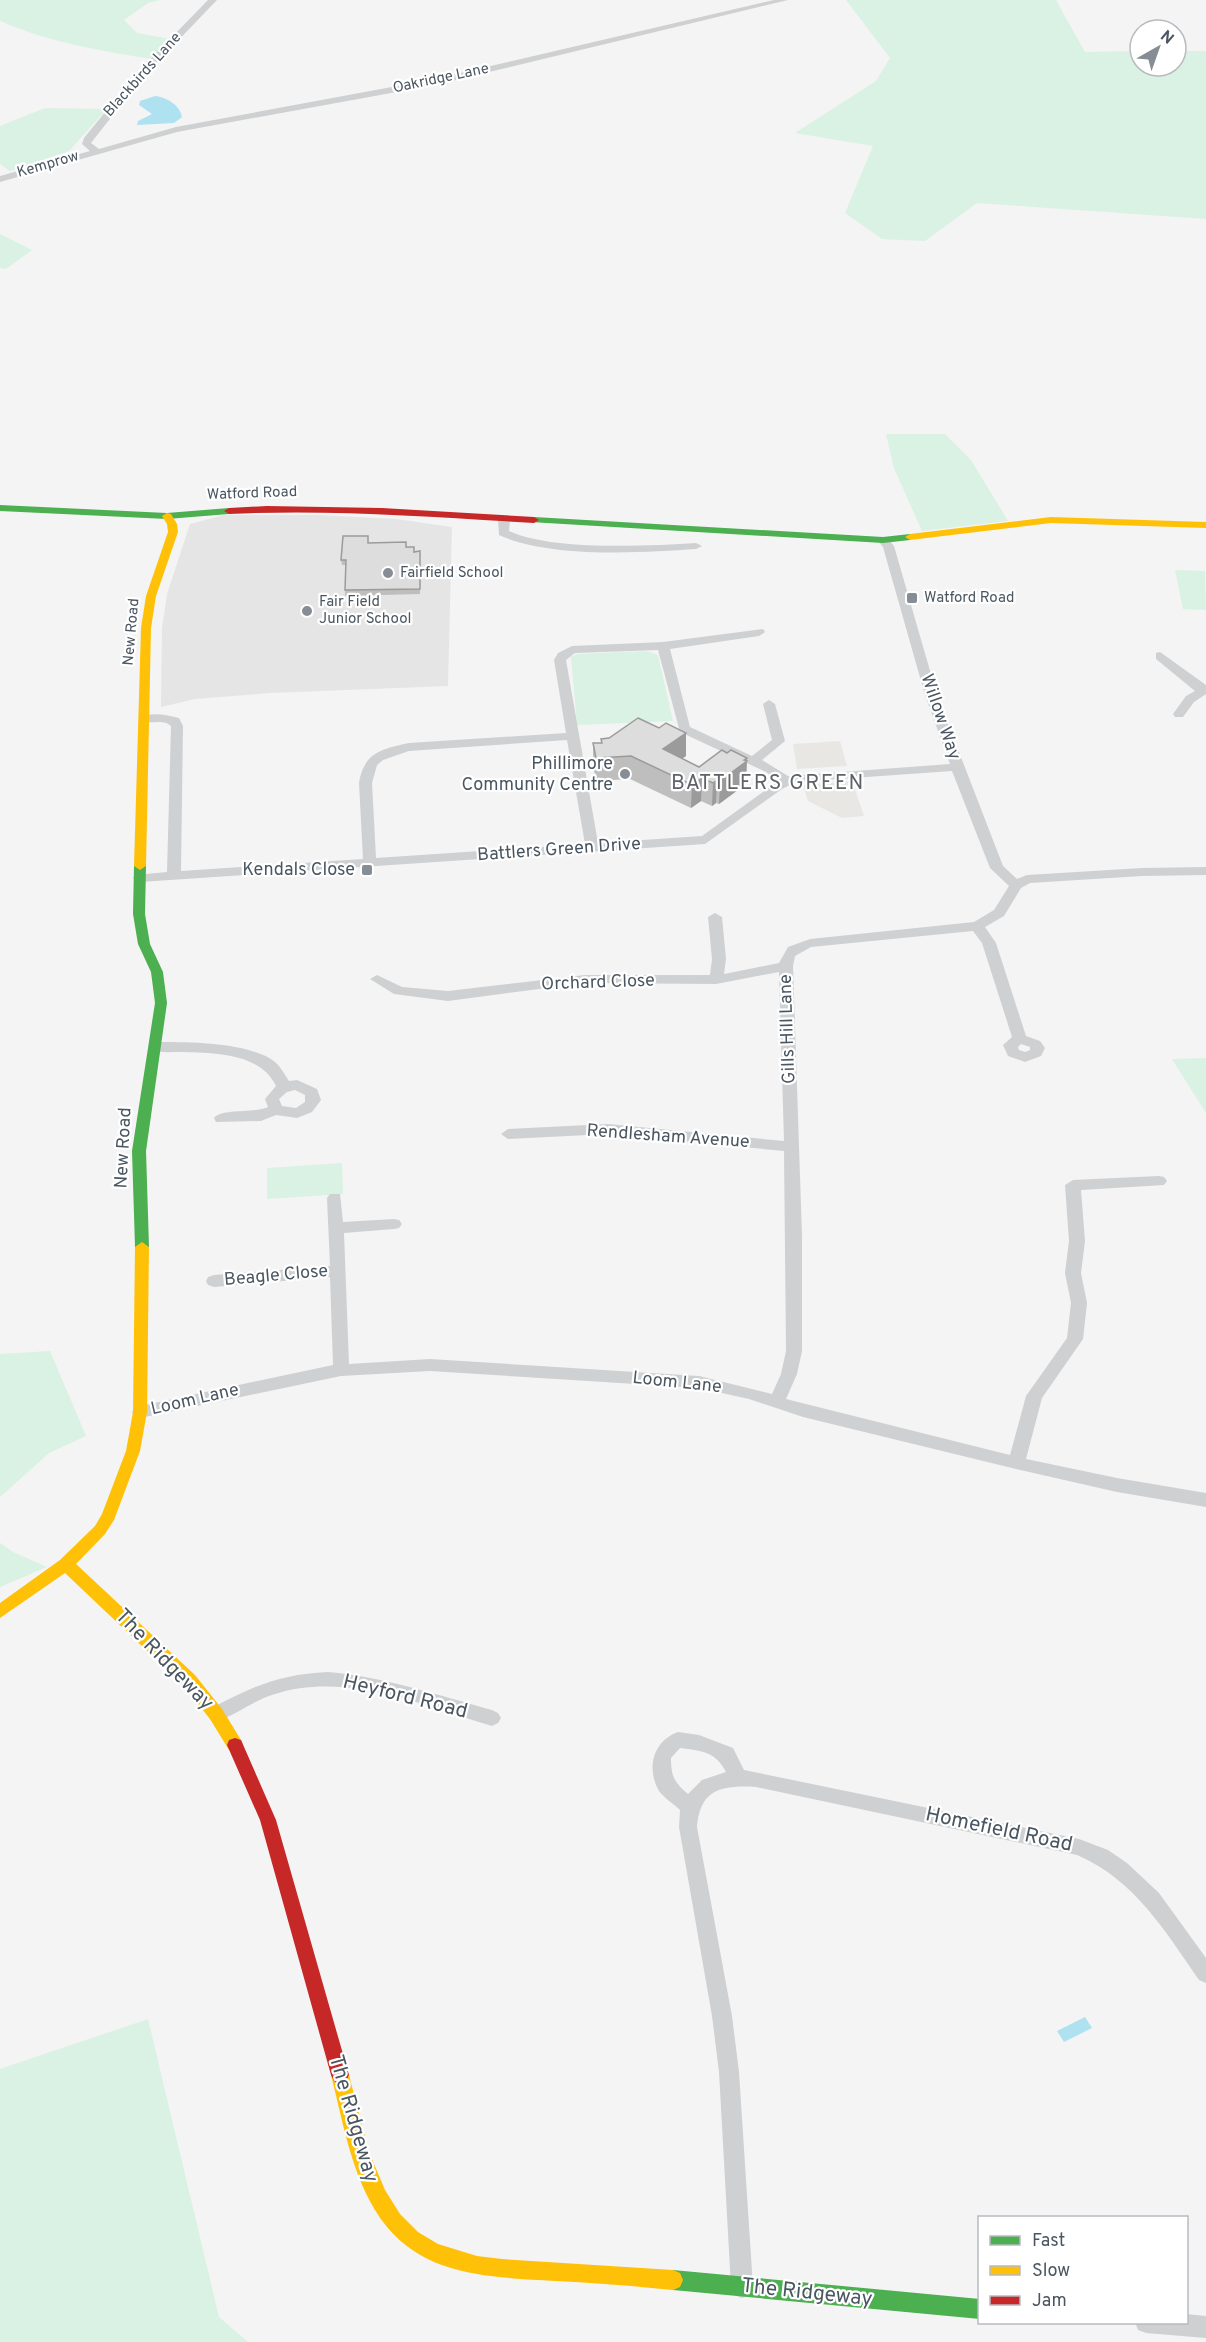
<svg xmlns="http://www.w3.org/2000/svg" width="1206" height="2342" font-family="Overpass,sans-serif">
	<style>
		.commercial { fill: #e8e7e3 }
		.education { fill: #e6e5e6 }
		.green { fill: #d9f2e3 }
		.water { fill: #aee2f0 }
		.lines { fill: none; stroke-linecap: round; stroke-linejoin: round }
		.street { fill: #ced0d2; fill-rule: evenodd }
		.fast { fill: #4caf50; fill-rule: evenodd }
		.slow { fill: #ffc107; fill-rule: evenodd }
		.jam { fill: #c62828; fill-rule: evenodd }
		.wall { fill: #bebebf }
		.shaded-wall { fill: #9b9b9b }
		.building { fill: #ddddde; stroke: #9b9b9b; stroke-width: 1.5 }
		.poi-dot { fill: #868d94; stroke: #fff; stroke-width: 2 }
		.labels { text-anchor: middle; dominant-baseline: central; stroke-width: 4.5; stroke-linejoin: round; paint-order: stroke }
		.far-street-label { font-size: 15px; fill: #4a5661; stroke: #fff }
		.far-poi-label { font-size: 15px; fill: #4a5661; stroke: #fff; text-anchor: start }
		.street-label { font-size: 18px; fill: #4a5661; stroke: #fff }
		.poi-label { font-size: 18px; fill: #4a5661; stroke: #fff; text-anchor: end }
		.quarter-label { font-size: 21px; letter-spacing: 1.5px; fill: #5f6368; stroke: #fff }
		.near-street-label { font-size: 21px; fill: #4a5661; stroke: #fff }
	</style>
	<rect width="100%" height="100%" fill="#f4f4f4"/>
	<g class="commercial">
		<path d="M 840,741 L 847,766 L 797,769 L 793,744 Z"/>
		<path d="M 852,781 L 864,816 L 842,818 L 808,801 L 803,785 Z"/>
	</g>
	<path class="education" d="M 224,515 L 319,515 L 396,519 L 452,527 L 448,686 L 271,693 L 195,699 L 161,707 L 162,628 L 167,594 L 190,524 Z"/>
	<g class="green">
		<path d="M 0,0 L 160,0 L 148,3 L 124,20 L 137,33 L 170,39 L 152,59 C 101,51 48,42 0,21 Z"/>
		<path d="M 846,0 L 1056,0 L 1085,52 L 1140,51 L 1140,66 L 1176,66 L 1176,51 L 1206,51 L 1206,219 L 977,203 L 925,241 L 882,239 L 845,213 L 873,146 L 795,133 L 876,81 L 890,58 Z"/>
		<path d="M 45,108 L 107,109 L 69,151 L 10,171 L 0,164 L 0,126 Z"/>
		<path d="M 0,234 L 32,250 L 6,269 L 0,268 Z"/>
		<path d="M 886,434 L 945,434 L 971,460 L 1008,521 L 922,531 L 894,468 Z"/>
		<path d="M 1175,570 L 1205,571 L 1206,610 L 1183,609 Z"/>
		<path d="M 647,651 L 658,655 L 673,721 L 577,725 L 571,657 L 577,654 Z"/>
		<path d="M 1206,1058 L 1206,1113 L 1172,1059 Z"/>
		<path d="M 342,1163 L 343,1194 L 267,1199 L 267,1168 Z"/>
		<path d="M 50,1351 L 86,1436 L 49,1453 L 0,1497 L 0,1354 Z"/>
		<path d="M 0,1543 L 13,1552 L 47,1567 L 0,1587 Z"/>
		<path d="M 148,2019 L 219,2317 L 248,2342 L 0,2342 L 0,2069 Z"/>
	</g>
	<g class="water">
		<path d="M 155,96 C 166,97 180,105 182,117 L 174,123 L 137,125 L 138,121 L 152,114 L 139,105 L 140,101 Z"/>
		<path d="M 1085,2017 L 1092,2028 L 1064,2042 L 1057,2031 Z"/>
	</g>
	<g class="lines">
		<g class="street">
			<path d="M 208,0 L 217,0 L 142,78 L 91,143 L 99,149 L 176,127 L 435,79 L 774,0 L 788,0 L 435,85 L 177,132 L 0,182 L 0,176 L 90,151 L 82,144 L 84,138 L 136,74 Z"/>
			<path d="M 504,516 L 510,519 L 509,531 C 552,551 647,546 696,543 L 702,546 L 696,549 C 640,553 550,558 499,535 L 498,519 Z"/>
			<path d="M 883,537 L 887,538 L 894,546 L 937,695 L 1003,866 L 1017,879 L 1027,875 L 1142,868 L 1206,867 L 1206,875 L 1142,876 L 1030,883 L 1021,888 L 1004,916 L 985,927 L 996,943 L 1026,1036 L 1040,1041 L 1045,1048 L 1041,1056 L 1025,1062 L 1008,1056 L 1003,1045 L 1012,1037 L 982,943 L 973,931 L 811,947 L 795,956 L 793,966 L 802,1236 L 802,1351 L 797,1374 L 786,1399 L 1010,1455 L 1026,1396 L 1067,1338 L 1071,1303 L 1065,1273 L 1069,1241 L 1065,1185 L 1073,1180 L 1159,1176 L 1164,1177 L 1167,1181 L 1164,1185 L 1081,1190 L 1085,1241 L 1081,1273 L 1087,1303 L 1083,1339 L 1042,1398 L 1026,1459 L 1117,1478 L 1206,1493 L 1206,1507 L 1117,1492 L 1016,1469 L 803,1417 L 749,1399 L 699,1388 L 430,1371 L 341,1376 L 140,1418 L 134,1416 L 132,1412 L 134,1408 L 140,1406 L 333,1365 L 330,1277 L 214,1287 L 208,1285 L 206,1281 L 208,1277 L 214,1275 L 330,1266 L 327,1198 L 330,1194 L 340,1194 L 343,1222 L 394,1219 L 399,1220 L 402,1224 L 399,1228 L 394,1229 L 344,1233 L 349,1364 L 430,1359 L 699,1376 L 772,1394 L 781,1374 L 786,1351 L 784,1151 L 608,1134 L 508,1139 L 501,1134 L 508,1129 L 608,1124 L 784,1141 L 779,972 L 716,984 L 585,983 L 448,1001 L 394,994 L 370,979 L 377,975 L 402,987 L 448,991 L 585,975 L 710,975 L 712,959 L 708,917 L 715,913 L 722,917 L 726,959 L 724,974 L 779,963 L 788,947 L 810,939 L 974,922 L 994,910 L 1009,886 L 990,868 L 952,771 L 796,782 L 782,789 L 705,844 L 140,882 L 133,878 L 135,875 L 167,872 L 171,726 C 162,717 148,727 139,719 C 149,711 167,715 179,718 L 183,726 L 181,871 L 363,859 L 359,783 C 364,752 382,749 409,743 L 566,733 L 554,660 L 558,653 L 572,646 L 663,642 L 763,629 L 765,632 L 759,636 L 670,649 L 690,727 L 752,756 L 772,740 L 763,704 L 769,700 L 775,704 L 785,741 L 762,760 L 788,776 L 950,764 L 925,695 L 883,547 L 877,540 ZM 658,650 L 680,732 L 766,772 L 778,781 L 702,836 L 598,843 L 566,660 L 575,653 ZM 567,740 L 585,844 L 376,858 L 372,783 L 377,765 L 383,760 L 409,751 ZM 1021,1044 L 1030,1047 L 1030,1050 L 1025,1052 L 1019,1050 L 1018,1047 Z"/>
			<path d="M 1160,652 L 1206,685 L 1206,694 L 1194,702 L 1183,717 L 1175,717 L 1173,714 L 1186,696 L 1195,691 L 1156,659 L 1156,653 Z"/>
			<path d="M 156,1042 C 188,1042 250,1042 275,1062 C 281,1067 285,1075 289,1081 L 297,1080 L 317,1089 L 321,1100 L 312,1112 L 297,1118 L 276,1115 L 261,1121 L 216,1122 L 214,1118 C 222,1108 253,1114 268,1107 L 265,1099 L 276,1086 C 260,1052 212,1053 179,1052 C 170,1052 160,1053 151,1050 L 149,1047 L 151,1044 ZM 295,1090 L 305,1095 L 305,1102 L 296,1108 L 282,1106 L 279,1099 L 287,1092 Z"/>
			<path d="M 328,1672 C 385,1677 437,1695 492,1710 L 498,1713 L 501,1718 L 498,1723 L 492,1726 C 425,1706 345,1671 275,1694 C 254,1700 236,1715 216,1722 L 210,1719 L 207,1714 L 210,1709 C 251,1687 280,1674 328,1672 Z"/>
			<path d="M 678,1732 L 699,1735 L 733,1748 L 744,1770 L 1079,1839 L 1108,1850 L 1127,1863 L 1159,1893 L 1206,1958 L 1206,1983 L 1199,1980 C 1165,1931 1135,1880 1077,1855 L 756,1787 C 722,1785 700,1789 697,1827 L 732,2016 L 739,2072 L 753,2287 L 750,2295 L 742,2298 L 734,2295 L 731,2287 L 719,2072 L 712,2016 L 679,1827 L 680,1810 C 674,1804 664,1798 659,1791 C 646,1768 653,1741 678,1732 ZM 680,1748 C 702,1751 715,1751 726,1772 L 702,1780 L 688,1794 C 674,1782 671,1776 671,1758 Z"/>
			<path d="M 1186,2314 L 1206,2316 L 1206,2338 L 1146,2333 L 1138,2330 L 1135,2322 L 1186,2322 Z"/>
		</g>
		<g class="fast">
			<path d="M 0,505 L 167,513 L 229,508 L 234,511 L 229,514 L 167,519 L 0,511 Z"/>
			<path d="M 534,517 L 883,537 L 910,534 L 915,537 L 910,540 L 883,543 L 530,522 L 529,520 Z"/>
			<path d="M 140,862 L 146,866 L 145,914 L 150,944 L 163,972 L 167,1003 L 146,1151 L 149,1247 L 142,1252 L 135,1247 L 132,1151 L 155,1003 L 151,972 L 138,944 L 133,914 L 134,866 Z"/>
			<path d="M 673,2270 L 980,2299 L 980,2319 L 673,2290 L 666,2287 L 663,2280 L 666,2273 Z"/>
		</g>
		<g class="slow">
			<path d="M 167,513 L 171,514 L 177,524 L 178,532 L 156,596 L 151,628 L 146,866 L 140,870 L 134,866 L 141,628 L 146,596 L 168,532 L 167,524 L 162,516 Z"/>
			<path d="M 1051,517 L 1206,522 L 1206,528 L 1051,523 L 910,540 L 905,537 L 910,534 Z"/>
			<path d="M 142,1242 L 149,1247 L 147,1412 L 140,1451 L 114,1520 L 105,1534 L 76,1564 L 195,1675 L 222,1709 L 241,1740 L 243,1745 L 241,1750 L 235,1752 L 229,1750 L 210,1719 L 183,1685 L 65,1573 L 0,1618 L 0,1603 L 60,1560 L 95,1526 L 102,1514 L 126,1451 L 133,1412 L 135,1247 Z"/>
			<path d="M 340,2066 L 346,2069 L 349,2075 L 369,2152 L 385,2190 L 400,2214 L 418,2232 L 438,2244 L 477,2256 L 502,2259 L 673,2270 L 680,2273 L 683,2280 L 680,2287 L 673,2290 C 634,2286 594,2283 555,2281 C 496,2277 429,2278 387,2227 C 353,2185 344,2126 331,2075 L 334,2069 Z"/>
		</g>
		<g class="jam">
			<path d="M 267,506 L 382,508 L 534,517 L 539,520 L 534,523 C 432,517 331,509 229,514 L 224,511 L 229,508 Z"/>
			<path d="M 235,1738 L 241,1740 L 276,1820 L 349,2075 L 346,2081 L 340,2084 L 334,2081 L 331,2075 L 260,1820 L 227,1745 L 229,1740 Z"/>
		</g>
	</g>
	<g class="wall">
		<path d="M 368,543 L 406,547 L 414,547 L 414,552 L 420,551 L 420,594 L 345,596 L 346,565 L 342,565 L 341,560 Z"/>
		<path d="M 601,739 L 686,756 L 682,758 L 699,767 L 727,753 L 747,758 L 746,784 L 719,804 L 716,803 L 712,806 L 701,801 L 691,808 L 630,779 L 596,781 L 593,766 L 593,743 L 601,743 Z"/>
	</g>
	<g class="shaded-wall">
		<path d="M 686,733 L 686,756 L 663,772 L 663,749 Z"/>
		<path d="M 747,758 L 746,784 L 719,804 L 720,781 Z"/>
		<path d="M 702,778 L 701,801 L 691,808 L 692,785 Z"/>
		<path d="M 717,780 L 716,803 L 712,806 L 713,783 Z"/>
	</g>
	<g class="building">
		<path d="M 343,536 L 368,536 L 368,543 L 406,542 L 406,547 L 414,547 L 414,552 L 420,551 L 420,589 L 345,590 L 346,560 L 341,560 Z"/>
		<path d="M 638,718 L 659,728 L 666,723 L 686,733 L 663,749 L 699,767 L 722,750 L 727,753 L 731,750 L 747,758 L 744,760 L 747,761 L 720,781 L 717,780 L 713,783 L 702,778 L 692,785 L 631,756 L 596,758 L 593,743 L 602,743 L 601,739 L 609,738 Z"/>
	</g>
	<g class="poi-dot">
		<circle cx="388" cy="573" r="6"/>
		<rect x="906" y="592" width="12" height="12" rx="3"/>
		<circle cx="307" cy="611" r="6"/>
		<circle cx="625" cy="774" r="6"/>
		<rect x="361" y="864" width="12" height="12" rx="3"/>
	</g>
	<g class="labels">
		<g class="far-street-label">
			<text transform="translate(143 75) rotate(-48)">Blackbirds Lane</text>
			<text transform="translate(441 79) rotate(-12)">Oakridge Lane</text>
			<text transform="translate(48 165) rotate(-16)">Kemprow</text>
			<text transform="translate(252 494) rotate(-2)">Watford Road</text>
			<text transform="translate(132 632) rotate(-85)">New Road</text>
		</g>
		<g class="far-poi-label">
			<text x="400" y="573">Fairfield School</text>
			<text x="924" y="598">Watford Road</text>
			<text x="319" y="602">Fair Field<tspan x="319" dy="17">Junior School</tspan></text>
		</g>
		<g class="street-label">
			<text transform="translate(940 717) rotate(71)">Willow Way</text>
			<text transform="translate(559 850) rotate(-4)">Battlers Green Drive</text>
			<text transform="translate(598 983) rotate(-2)">Orchard Close</text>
			<text transform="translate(788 1029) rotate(-92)">Gills Hill Lane</text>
			<text transform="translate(668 1137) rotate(4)">Rendlesham Avenue</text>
			<text transform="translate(124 1148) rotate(-87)">New Road</text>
			<text transform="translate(276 1276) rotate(-5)">Beagle Close</text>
			<text transform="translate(677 1383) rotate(6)">Loom Lane</text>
			<text transform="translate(195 1400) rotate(-13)">Loom Lane</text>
		</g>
		<g class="poi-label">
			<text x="613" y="764">Phillimore<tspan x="613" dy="21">Community Centre</tspan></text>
			<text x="355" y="870">Kendals Close</text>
		</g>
		<g class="quarter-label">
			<text x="768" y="783">BATTLERS GREEN</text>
		</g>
		<g class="near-street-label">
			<text transform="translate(164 1660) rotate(46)">The Ridgeway</text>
			<text transform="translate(405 1697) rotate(14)">Heyford Road</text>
			<text transform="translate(999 1830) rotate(12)">Homefield Road</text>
			<text transform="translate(353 2119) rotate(74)">The Ridgeway</text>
			<text transform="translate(807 2293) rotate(6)">The Ridgeway</text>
		</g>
	</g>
	<rect x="978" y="2216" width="210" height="108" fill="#ffffff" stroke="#b7bbc0" stroke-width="1.5"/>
	<rect x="990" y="2236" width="30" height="9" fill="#4caf50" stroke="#b7bbc0" stroke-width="1.5"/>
	<text x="1032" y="2246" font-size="18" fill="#4a5661">Fast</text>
	<rect x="990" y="2266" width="30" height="9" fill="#ffc107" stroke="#b7bbc0" stroke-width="1.5"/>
	<text x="1032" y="2276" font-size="18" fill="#4a5661">Slow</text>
	<rect x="990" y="2296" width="30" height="9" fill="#c62828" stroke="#b7bbc0" stroke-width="1.5"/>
	<text x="1032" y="2306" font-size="18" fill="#4a5661">Jam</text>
	<g transform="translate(1158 48) rotate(40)"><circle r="28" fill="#ffffff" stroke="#b7bbc0" stroke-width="1.5"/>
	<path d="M0-4.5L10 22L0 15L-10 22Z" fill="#868d94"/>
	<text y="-9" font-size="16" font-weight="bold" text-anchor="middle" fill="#4a5661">N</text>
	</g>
</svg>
